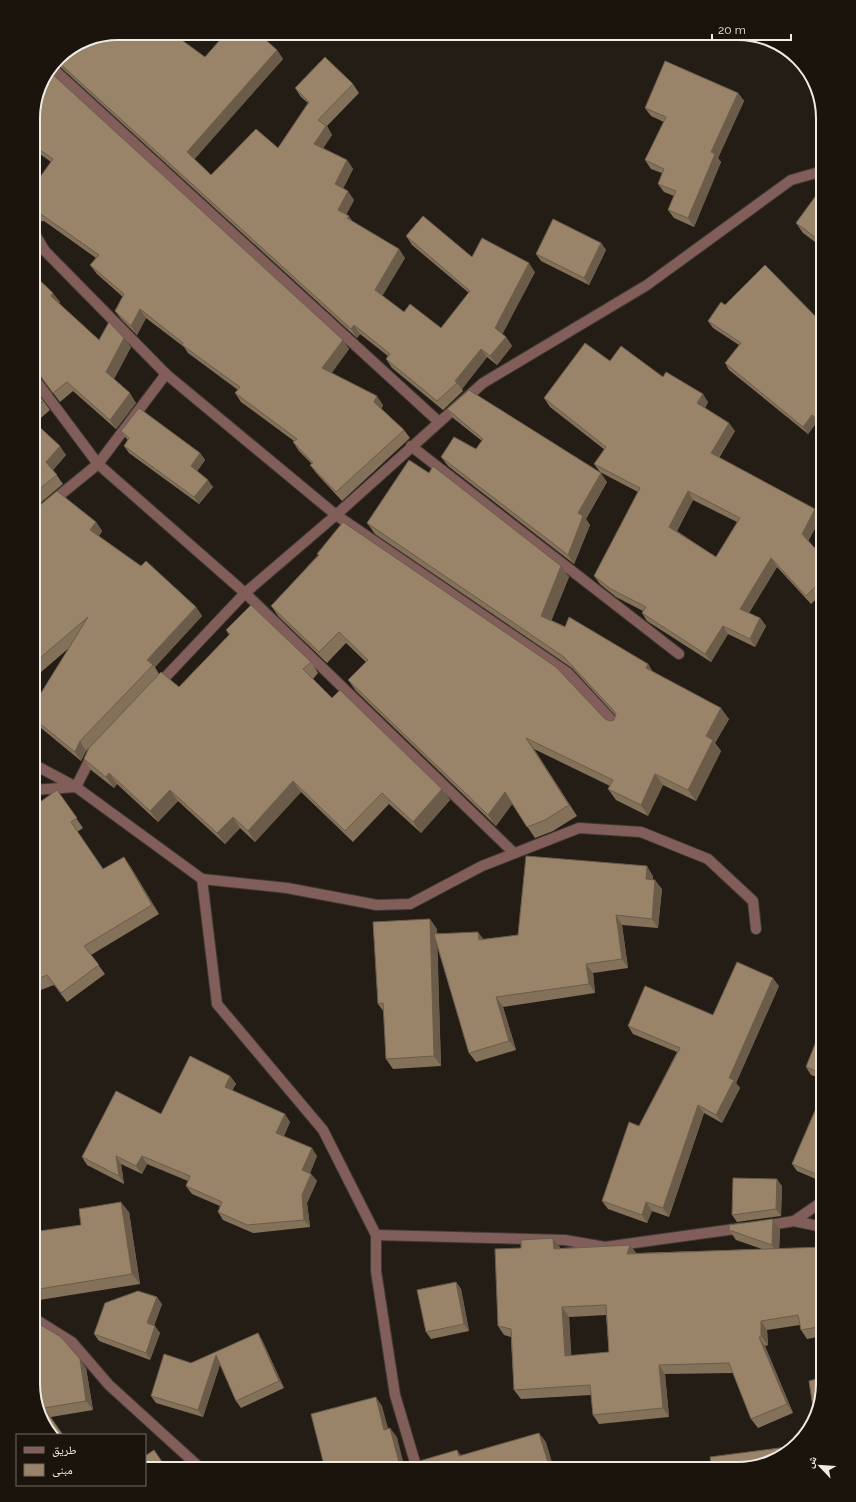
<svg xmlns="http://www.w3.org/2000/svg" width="856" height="1502" font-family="Raleway,'Noto Naskh Arabic',sans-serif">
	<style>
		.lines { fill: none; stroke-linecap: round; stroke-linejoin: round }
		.street-casing { stroke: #413a33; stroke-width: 12 }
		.street { stroke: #825e5b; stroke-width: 10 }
		.wall { fill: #84715a; fill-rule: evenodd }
		.shaded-wall { fill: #6b5c4a }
		.building { fill: #998369; stroke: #6b5c4a; fill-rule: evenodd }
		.rim { fill: none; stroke: #f0ebe6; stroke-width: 2 }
	</style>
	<rect width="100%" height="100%" fill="#241d16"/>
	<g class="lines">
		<defs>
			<g id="street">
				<path d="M 51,67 L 439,422"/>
				<path d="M 33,231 L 45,251 L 166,374 L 336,515 L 568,673 L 617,726"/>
				<path d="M 33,377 L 98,464 L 245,593 L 514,853"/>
				<path d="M 411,446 L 679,654"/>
				<path d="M 33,517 L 98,464 L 166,374"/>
				<path d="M 157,686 L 245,593 L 336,515 L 483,383 L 647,285 L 791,180 L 823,171"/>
				<path d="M 33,764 L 76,787 L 202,879 L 287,888 L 377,905 L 410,904 L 482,866 L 579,828 L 641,832 L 708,859 L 753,901 L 756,929"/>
				<path d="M 33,790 L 76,787 L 93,753"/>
				<path d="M 202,879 L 217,1004 L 323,1130 L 376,1235 L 376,1271 L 395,1395 L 417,1469"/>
				<path d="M 794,1221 L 823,1201"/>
				<path d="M 764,1226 L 794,1221 L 823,1227"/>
				<path d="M 376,1235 L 565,1240 L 605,1247 L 742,1228"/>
				<path d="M 33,1320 L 35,1319 L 72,1342 L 109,1385 L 198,1466 L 199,1469"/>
			</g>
		</defs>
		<use href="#street" class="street-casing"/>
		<use href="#street" class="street"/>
	</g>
	<g class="wall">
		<path d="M 277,50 L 283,59 L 194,159 L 211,175 L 278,148 L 308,103 L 301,97 L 295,88 L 353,84 L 359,93 L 327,126 L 332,135 L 323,148 L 347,160 L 353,169 L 343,188 L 354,200 L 346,215 L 353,222 L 405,258 L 382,296 L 404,312 L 441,328 L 469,293 L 412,245 L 406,236 L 472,257 L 535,272 L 502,334 L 506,337 L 512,346 L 497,365 L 487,357 L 462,389 L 463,391 L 443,410 L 392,368 L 386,359 L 388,356 L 360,334 L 357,338 L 55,62 L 58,58 L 205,57 Z"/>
		<path d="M 738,93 L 744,101 L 718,158 L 721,162 L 694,227 L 674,218 L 668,210 L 674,196 L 664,192 L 658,184 L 662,173 L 651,169 L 645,160 L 664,122 L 651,116 L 645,108 Z"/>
		<path d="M 33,112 L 349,349 L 331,373 L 383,405 L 381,409 L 404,430 L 410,438 L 342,501 L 317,474 L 310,465 L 312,464 L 299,451 L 293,442 L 294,441 L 241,402 L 235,393 L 238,390 L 188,353 L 184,347 L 146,318 L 137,335 L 121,319 L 115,311 L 123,297 L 97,274 L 90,265 L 96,258 L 44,221 L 33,222 L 33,187 L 51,162 L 33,149 Z"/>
		<path d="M 823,186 L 823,248 L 803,233 L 796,223 Z"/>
		<path d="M 601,243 L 606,250 L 589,285 L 541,261 L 536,254 Z"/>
		<path d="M 33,274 L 60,302 L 58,303 L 99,340 L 131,347 L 114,379 L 136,403 L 116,429 L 73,391 L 60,402 L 38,373 L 33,371 Z"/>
		<path d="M 725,305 L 823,324 L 823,426 L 817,422 L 808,434 L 729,370 L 725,363 L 739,345 L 713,328 L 708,321 Z"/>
		<path d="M 610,361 L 663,377 L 708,402 L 705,408 L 735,431 L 719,458 L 821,517 L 808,541 L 823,557 L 823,593 L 811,604 L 777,567 L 749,613 L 760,618 L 766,626 L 755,647 L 728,634 L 711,662 L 647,621 L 642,613 L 643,611 L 616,597 L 600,584 L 594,576 L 638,492 L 600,472 L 594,464 L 605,450 L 550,407 L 544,398 ZM 693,500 L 737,522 L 716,557 L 677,531 Z"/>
		<path d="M 33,387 L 50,410 L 35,423 L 66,455 L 53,470 L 63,484 L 33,509 Z"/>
		<path d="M 447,409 L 607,482 L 586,519 L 590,525 L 574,564 L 448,466 L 441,457 L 476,449 L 482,441 L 453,418 Z"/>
		<path d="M 121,431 L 200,453 L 205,460 L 197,471 L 213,487 L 199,504 L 129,453 L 124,446 L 128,440 L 126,438 Z"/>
		<path d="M 33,511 L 96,522 L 102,531 L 99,536 L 196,607 L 202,616 L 155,667 L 159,674 L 179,687 L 229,635 L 226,630 L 311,662 L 318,673 L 313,679 L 332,698 L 442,789 L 450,800 L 421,833 L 389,804 L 353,842 L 301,792 L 255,842 L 240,828 L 225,844 L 178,801 L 158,822 L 117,784 L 114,788 L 91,770 L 84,759 L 88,748 L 86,751 L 81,761 L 35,723 L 33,721 L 33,706 L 69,648 L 33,679 Z"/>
		<path d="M 367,523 L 569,577 L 551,620 L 648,664 L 652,671 L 729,719 L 715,743 L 721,751 L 696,801 L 663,785 L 648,816 L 616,800 L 608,789 L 610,786 L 534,749 L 577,816 L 553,831 L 535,838 L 512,804 L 496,826 L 356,691 L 348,680 L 366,662 L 346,643 L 327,663 L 279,617 L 271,606 L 318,555 L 317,554 L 605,719 L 610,721 L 614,720 L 615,715 L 572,668 L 375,534 Z"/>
		<path d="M 57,790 L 83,828 L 77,832 L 103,869 L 130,866 L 159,914 L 91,955 L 105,974 L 67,1002 L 54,985 L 33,993 L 33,807 Z"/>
		<path d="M 653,876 L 653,880 L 662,889 L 658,928 L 622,925 L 628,968 L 593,973 L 595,993 L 503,1007 L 516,1050 L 476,1062 L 469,1053 L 437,946 L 441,1066 L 393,1069 L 386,1059 L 384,1012 L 378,1004 L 437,929 L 437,933 L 484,939 L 518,935 Z"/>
		<path d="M 779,986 L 736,1083 L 740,1088 L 722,1123 L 704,1113 L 669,1217 L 652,1211 L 647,1223 L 608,1209 L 602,1201 L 639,1126 L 677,1052 L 633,1034 L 628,1026 L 713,1015 Z"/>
		<path d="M 823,1024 L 823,1079 L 811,1075 L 806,1067 Z"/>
		<path d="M 230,1076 L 236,1084 L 232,1090 L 290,1122 L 284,1136 L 317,1156 L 310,1173 L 311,1174 L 317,1181 L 307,1203 L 310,1227 L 253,1233 L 223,1220 L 218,1212 L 220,1206 L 192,1194 L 186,1186 L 188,1181 L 147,1164 L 142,1174 L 121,1164 L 124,1184 L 87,1165 L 82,1157 Z"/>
		<path d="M 823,1109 L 823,1182 L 797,1171 L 792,1164 Z"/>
		<path d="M 782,1186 L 781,1216 L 737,1222 L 732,1215 Z"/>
		<path d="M 33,1206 L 37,1211 L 34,1232 L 81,1225 L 129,1212 L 140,1284 L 33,1301 Z"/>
		<path d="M 773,1219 L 780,1229 L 779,1249 L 823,1253 L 823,1336 L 807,1339 L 801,1330 L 800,1325 L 767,1330 L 768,1345 L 765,1346 L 793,1413 L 758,1428 L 751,1419 L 733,1373 L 665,1374 L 669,1417 L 599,1424 L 593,1415 L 591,1395 L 521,1399 L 514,1390 L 511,1337 L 504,1335 L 498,1326 L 521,1248 L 560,1247 L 560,1248 L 630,1245 L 636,1253 L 762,1249 L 736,1240 L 729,1230 ZM 606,1315 L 609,1352 L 571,1356 L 569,1317 Z"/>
		<path d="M 456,1282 L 461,1289 L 469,1331 L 431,1339 L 426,1332 Z"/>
		<path d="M 162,1304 L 154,1326 L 160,1333 L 150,1360 L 99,1341 L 94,1334 Z"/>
		<path d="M 258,1333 L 262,1340 L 284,1388 L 241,1408 L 236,1401 L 220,1364 L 203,1417 L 156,1403 L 151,1396 L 191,1363 Z"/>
		<path d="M 86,1368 L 93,1410 L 51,1417 L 53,1435 L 33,1384 Z"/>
	</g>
	<g class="shaded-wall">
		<path d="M 277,50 L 283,59 L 193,161 L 187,152 Z"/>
		<path d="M 738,93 L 744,101 L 718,158 L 721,162 L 694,227 L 688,218 L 711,152 Z"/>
		<path d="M 326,126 L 332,135 L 320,153 L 314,144 Z"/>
		<path d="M 347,160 L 353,169 L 341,193 L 335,184 Z"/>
		<path d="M 348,191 L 354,200 L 344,219 L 338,210 Z"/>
		<path d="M 349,216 L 355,225 L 347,218 Z"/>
		<path d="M 601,243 L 606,250 L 589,285 L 584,278 Z"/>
		<path d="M 399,249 L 405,258 L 381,298 L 375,290 Z"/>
		<path d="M 529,263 L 535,272 L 501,337 L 495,328 Z"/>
		<path d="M 53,293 L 60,302 L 57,305 L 51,296 Z"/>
		<path d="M 140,309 L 146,318 L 137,335 L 131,326 Z"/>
		<path d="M 354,325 L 360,334 L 357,338 L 351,329 Z"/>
		<path d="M 506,337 L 512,346 L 497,365 L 490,356 Z"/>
		<path d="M 124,338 L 131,347 L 113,381 L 106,372 Z"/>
		<path d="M 343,340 L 349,349 L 329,377 L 322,368 Z"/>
		<path d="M 481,349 L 487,357 L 462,389 L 457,383 L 455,381 Z"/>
		<path d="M 130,393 L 136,403 L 116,429 L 110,420 Z"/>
		<path d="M 703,394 L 708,402 L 703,412 L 697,403 Z"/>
		<path d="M 377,396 L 383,405 L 380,411 L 374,402 Z"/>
		<path d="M 812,415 L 817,422 L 808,434 L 803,427 Z"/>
		<path d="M 729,423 L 735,431 L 716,461 L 711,453 Z"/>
		<path d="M 60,446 L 66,455 L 52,471 L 46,462 Z"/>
		<path d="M 200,453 L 205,460 L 196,473 L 191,466 Z"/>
		<path d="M 601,473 L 607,482 L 586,519 L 590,525 L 574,564 L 568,555 L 578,513 Z"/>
		<path d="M 208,480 L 213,487 L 199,504 L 194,497 Z"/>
		<path d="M 688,491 L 693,500 L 675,535 L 669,527 Z"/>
		<path d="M 815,509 L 821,517 L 808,542 L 802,534 Z"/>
		<path d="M 96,522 L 102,531 L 97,539 L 90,530 Z"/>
		<path d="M 771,558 L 777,567 L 746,617 L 740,609 Z"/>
		<path d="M 561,566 L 569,577 L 549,627 L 541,616 Z"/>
		<path d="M 196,607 L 202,616 L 155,667 L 153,665 L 147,660 Z"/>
		<path d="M 760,618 L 766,626 L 755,647 L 750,639 Z"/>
		<path d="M 723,626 L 728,634 L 711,662 L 705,654 Z"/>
		<path d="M 648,664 L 655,675 L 646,668 Z"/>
		<path d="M 721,708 L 729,719 L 715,743 L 721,751 L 696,801 L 688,790 L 706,736 Z"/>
		<path d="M 526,738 L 534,749 L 577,816 L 569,805 Z"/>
		<path d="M 80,741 L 86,751 L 81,761 L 75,752 Z"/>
		<path d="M 109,773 L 117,784 L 114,788 L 106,777 Z"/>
		<path d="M 655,774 L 663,785 L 648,816 L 641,805 Z"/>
		<path d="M 293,781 L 301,792 L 255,842 L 248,831 Z"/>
		<path d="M 442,789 L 450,800 L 421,833 L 413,822 Z"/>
		<path d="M 170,790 L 178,801 L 158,822 L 150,811 Z"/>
		<path d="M 505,792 L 513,803 L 496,826 L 488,815 Z"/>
		<path d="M 233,817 L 240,828 L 225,844 L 217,833 Z"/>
		<path d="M 124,857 L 130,866 L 159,914 L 152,905 Z"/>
		<path d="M 647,866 L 653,876 L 652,888 L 646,879 Z"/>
		<path d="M 655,880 L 662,889 L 658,928 L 652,919 Z"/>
		<path d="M 616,915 L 622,925 L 628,968 L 622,959 Z"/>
		<path d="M 430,919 L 437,929 L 441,1066 L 434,1056 Z"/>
		<path d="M 478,932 L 485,941 L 479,940 Z"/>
		<path d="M 586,964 L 593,973 L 595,993 L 589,984 Z"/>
		<path d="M 773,978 L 779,986 L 736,1083 L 740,1088 L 722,1123 L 716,1115 L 729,1078 Z"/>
		<path d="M 496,997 L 503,1007 L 516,1050 L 509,1041 Z"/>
		<path d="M 230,1076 L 236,1084 L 230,1095 L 225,1087 Z"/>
		<path d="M 698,1105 L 704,1113 L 669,1217 L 663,1208 Z"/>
		<path d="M 285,1114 L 290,1122 L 282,1140 L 276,1133 Z"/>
		<path d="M 312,1148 L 317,1156 L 308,1178 L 302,1170 Z"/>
		<path d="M 116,1156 L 121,1164 L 124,1184 L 119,1176 Z"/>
		<path d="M 142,1156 L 147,1164 L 142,1174 L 136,1166 Z"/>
		<path d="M 311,1174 L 317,1181 L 307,1203 L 310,1227 L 304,1220 L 302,1195 Z"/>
		<path d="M 777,1179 L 782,1186 L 781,1216 L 776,1209 Z"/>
		<path d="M 121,1202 L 129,1212 L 140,1284 L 132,1274 Z"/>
		<path d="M 646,1202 L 652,1211 L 647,1223 L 642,1215 Z"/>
		<path d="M 33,1206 L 37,1211 L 33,1243 Z"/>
		<path d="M 773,1219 L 780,1229 L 779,1256 L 772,1245 Z"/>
		<path d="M 553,1238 L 560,1247 L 560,1258 L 554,1249 Z"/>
		<path d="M 630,1245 L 637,1254 L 627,1254 Z"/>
		<path d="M 823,1253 L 823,1269 L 818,1262 Z"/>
		<path d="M 456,1282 L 461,1289 L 469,1331 L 464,1324 Z"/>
		<path d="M 157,1297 L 162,1304 L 152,1330 L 147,1323 Z"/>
		<path d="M 562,1307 L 569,1317 L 572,1365 L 565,1356 Z"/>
		<path d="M 761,1321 L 767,1330 L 768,1345 L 761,1336 Z"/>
		<path d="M 155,1326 L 160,1333 L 150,1360 L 146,1353 Z"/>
		<path d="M 258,1333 L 262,1340 L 284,1388 L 279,1381 Z"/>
		<path d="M 759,1337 L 765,1346 L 793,1413 L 787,1404 Z"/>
		<path d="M 216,1355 L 221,1362 L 203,1417 L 198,1410 Z"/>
		<path d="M 80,1359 L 86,1368 L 93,1410 L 86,1401 Z"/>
		<path d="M 659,1365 L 665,1374 L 669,1417 L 663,1408 Z"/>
		<path d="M 376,1397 L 382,1406 L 391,1439 L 384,1430 Z"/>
		<path d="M 390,1428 L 397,1437 L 405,1469 L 400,1466 Z"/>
		<path d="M 539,1433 L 546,1442 L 554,1469 L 550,1469 Z"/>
		<path d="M 457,1450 L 464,1459 L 459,1456 Z"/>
	</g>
	<g class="building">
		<path d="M 118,33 L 172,33 L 205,57 L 226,33 L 258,33 L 277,50 L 187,152 L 211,175 L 256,129 L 278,148 L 309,102 L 295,88 L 325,57 L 353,84 L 318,120 L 326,126 L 314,144 L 347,160 L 335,184 L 348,191 L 338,210 L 349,216 L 347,218 L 399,249 L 375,290 L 404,312 L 410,304 L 441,328 L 470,291 L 406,236 L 423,216 L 472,257 L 482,238 L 529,263 L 495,328 L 506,337 L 490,356 L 481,349 L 455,381 L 457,383 L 437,401 L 386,359 L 390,354 L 354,325 L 351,329 L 56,60 L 58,58 L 85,39 Z"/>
		<path d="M 665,61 L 738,93 L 711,152 L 715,154 L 688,218 L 668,210 L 676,191 L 658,184 L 664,169 L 645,160 L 666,117 L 645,108 Z"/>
		<path d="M 49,71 L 343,340 L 322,368 L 377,396 L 374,402 L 404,430 L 336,492 L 310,465 L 313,463 L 293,442 L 297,439 L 235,393 L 240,387 L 182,345 L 183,343 L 140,309 L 131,326 L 115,311 L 124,294 L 90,265 L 99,255 L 38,212 L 33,212 L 33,187 L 53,159 L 33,145 L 33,112 L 40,85 Z"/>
		<path d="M 823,186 L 823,243 L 796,223 Z"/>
		<path d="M 553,219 L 601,243 L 584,278 L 536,254 Z"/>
		<path d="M 765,265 L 823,324 L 823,363 L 820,366 L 823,368 L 823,423 L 812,415 L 803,427 L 725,363 L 741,343 L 708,321 L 721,302 L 725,305 Z"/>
		<path d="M 33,274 L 53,293 L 51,296 L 99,340 L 109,322 L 124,338 L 106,372 L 130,393 L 110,420 L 67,382 L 53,393 L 33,366 Z"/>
		<path d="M 585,343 L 610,361 L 621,346 L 663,377 L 666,372 L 703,394 L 697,403 L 729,423 L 711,453 L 815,509 L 802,534 L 823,557 L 823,579 L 806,596 L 771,558 L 740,609 L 760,618 L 750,639 L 723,626 L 705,654 L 642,613 L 646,607 L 611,589 L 594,576 L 640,488 L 594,464 L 606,447 L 544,398 ZM 688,491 L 740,518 L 716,557 L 669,527 Z"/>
		<path d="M 33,387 L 43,401 L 33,410 Z"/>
		<path d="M 469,390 L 601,473 L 578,513 L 583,516 L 568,555 L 441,457 L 454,437 L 476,449 L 483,439 L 447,409 Z"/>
		<path d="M 139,408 L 200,453 L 191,466 L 208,480 L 194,497 L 124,446 L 129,438 L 121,431 Z"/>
		<path d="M 33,421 L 60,446 L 46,462 L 57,475 L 33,494 Z"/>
		<path d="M 409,460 L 429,473 L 433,466 L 561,566 L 541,616 L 565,627 L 569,617 L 648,664 L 646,668 L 721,708 L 706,736 L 713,740 L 688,790 L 655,774 L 641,805 L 608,789 L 613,780 L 526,738 L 569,805 L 545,820 L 527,827 L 505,792 L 488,815 L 348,680 L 368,660 L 339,632 L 319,652 L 271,606 L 319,555 L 317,554 L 343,522 L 556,667 L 605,719 L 610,721 L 614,720 L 616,714 L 614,711 L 564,657 L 367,523 Z"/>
		<path d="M 57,491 L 96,522 L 90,530 L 141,566 L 146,561 L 196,607 L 147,660 L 153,665 L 80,741 L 75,752 L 33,718 L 33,706 L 88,617 L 33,664 L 33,511 Z"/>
		<path d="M 251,605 L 311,662 L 303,669 L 332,698 L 340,690 L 442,789 L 413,822 L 382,793 L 345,831 L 293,781 L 248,831 L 233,817 L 217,833 L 170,790 L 150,811 L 109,773 L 106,777 L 84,759 L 89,748 L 161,672 L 179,687 L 230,634 L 226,630 Z"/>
		<path d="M 57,790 L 77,818 L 71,822 L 103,869 L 124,857 L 152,905 L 84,946 L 99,965 L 61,993 L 47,975 L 33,981 L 33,807 Z"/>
		<path d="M 526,856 L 647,866 L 646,879 L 655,880 L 652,919 L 616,915 L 622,959 L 586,964 L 589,984 L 496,997 L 509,1041 L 469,1053 L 434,934 L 478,932 L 479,940 L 518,935 Z"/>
		<path d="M 430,919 L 434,1056 L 386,1059 L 383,1003 L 378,1004 L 373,922 Z"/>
		<path d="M 737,962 L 773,978 L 729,1078 L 734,1080 L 716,1115 L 698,1105 L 663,1208 L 646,1202 L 642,1215 L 602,1201 L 629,1122 L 639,1126 L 680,1048 L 628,1026 L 645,986 L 713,1015 Z"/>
		<path d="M 823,1024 L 823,1074 L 806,1067 Z"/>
		<path d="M 190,1056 L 230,1076 L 225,1087 L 285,1114 L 276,1133 L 312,1148 L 302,1170 L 311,1174 L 302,1195 L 304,1220 L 247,1225 L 218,1212 L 222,1202 L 186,1186 L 190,1176 L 142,1156 L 136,1166 L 116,1156 L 119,1176 L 82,1157 L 116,1091 L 161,1114 Z"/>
		<path d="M 817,1106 L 823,1109 L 823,1177 L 792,1164 Z"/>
		<path d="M 733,1178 L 777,1179 L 776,1209 L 732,1215 Z"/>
		<path d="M 121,1202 L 132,1274 L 33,1290 L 33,1232 L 81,1225 L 79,1209 Z"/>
		<path d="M 773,1219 L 772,1245 L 729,1230 L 729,1225 Z"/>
		<path d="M 553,1238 L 554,1249 L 630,1245 L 627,1254 L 823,1247 L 823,1253 L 818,1262 L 823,1261 L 823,1326 L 801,1330 L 798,1315 L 761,1321 L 761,1336 L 759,1337 L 787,1404 L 751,1419 L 729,1363 L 659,1365 L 663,1408 L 593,1415 L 590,1385 L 514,1390 L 511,1329 L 498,1326 L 495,1249 L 521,1248 L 521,1240 ZM 606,1305 L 609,1352 L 565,1356 L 562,1307 Z"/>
		<path d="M 456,1282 L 464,1324 L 426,1332 L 417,1290 Z"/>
		<path d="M 138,1291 L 157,1297 L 147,1323 L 155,1326 L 146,1353 L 94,1334 L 105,1303 Z"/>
		<path d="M 39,1324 L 61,1337 L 80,1359 L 86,1401 L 44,1408 L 63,1435 L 53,1435 L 42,1422 L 33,1384 L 33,1326 Z"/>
		<path d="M 258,1333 L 279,1381 L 236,1401 L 216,1355 L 198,1410 L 151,1396 L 164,1354 L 191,1363 Z"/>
		<path d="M 823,1377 L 823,1385 L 814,1414 L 809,1381 Z"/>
		<path d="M 376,1397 L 384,1430 L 390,1428 L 400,1466 L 406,1465 L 412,1466 L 416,1462 L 457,1450 L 459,1456 L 539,1433 L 550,1469 L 325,1469 L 311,1414 Z"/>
		<path d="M 793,1446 L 776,1460 L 738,1469 L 712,1469 L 710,1457 L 787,1447 Z"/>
		<path d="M 154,1450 L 167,1469 L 145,1469 L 145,1456 Z"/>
	</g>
	<path d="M0 0H856V1502H0ZM118 40H738A78 78 0 0 1 816 118V1384A78 78 0 0 1 738 1462H118A78 78 0 0 1 40 1384V118A78 78 0 0 1 118 40Z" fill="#1a140d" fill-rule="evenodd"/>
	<path class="rim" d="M118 40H738A78 78 0 0 1 816 118V1384A78 78 0 0 1 738 1462H118A78 78 0 0 1 40 1384V118A78 78 0 0 1 118 40Z"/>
	<rect x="16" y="1434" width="130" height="52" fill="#1a140d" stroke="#706a64"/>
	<rect x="24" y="1447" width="20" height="6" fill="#825e5b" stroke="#706a64"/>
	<text x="52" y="1454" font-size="12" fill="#f0ebe6">طريق</text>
	<rect x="24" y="1464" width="20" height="12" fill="#998369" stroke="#706a64"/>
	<text x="52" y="1474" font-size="12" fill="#f0ebe6">مبنى</text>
	<g transform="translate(820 1466) rotate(295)" stroke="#1a140d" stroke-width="3" paint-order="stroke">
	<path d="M0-3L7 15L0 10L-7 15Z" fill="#f0ebe6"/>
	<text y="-6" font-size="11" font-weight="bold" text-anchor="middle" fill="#f0ebe6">ش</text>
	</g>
	<path d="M712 34v6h79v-6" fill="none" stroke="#f0ebe6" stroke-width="2"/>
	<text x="718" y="34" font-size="12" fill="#f0ebe6" stroke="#1a140d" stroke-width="3" paint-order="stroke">20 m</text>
</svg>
